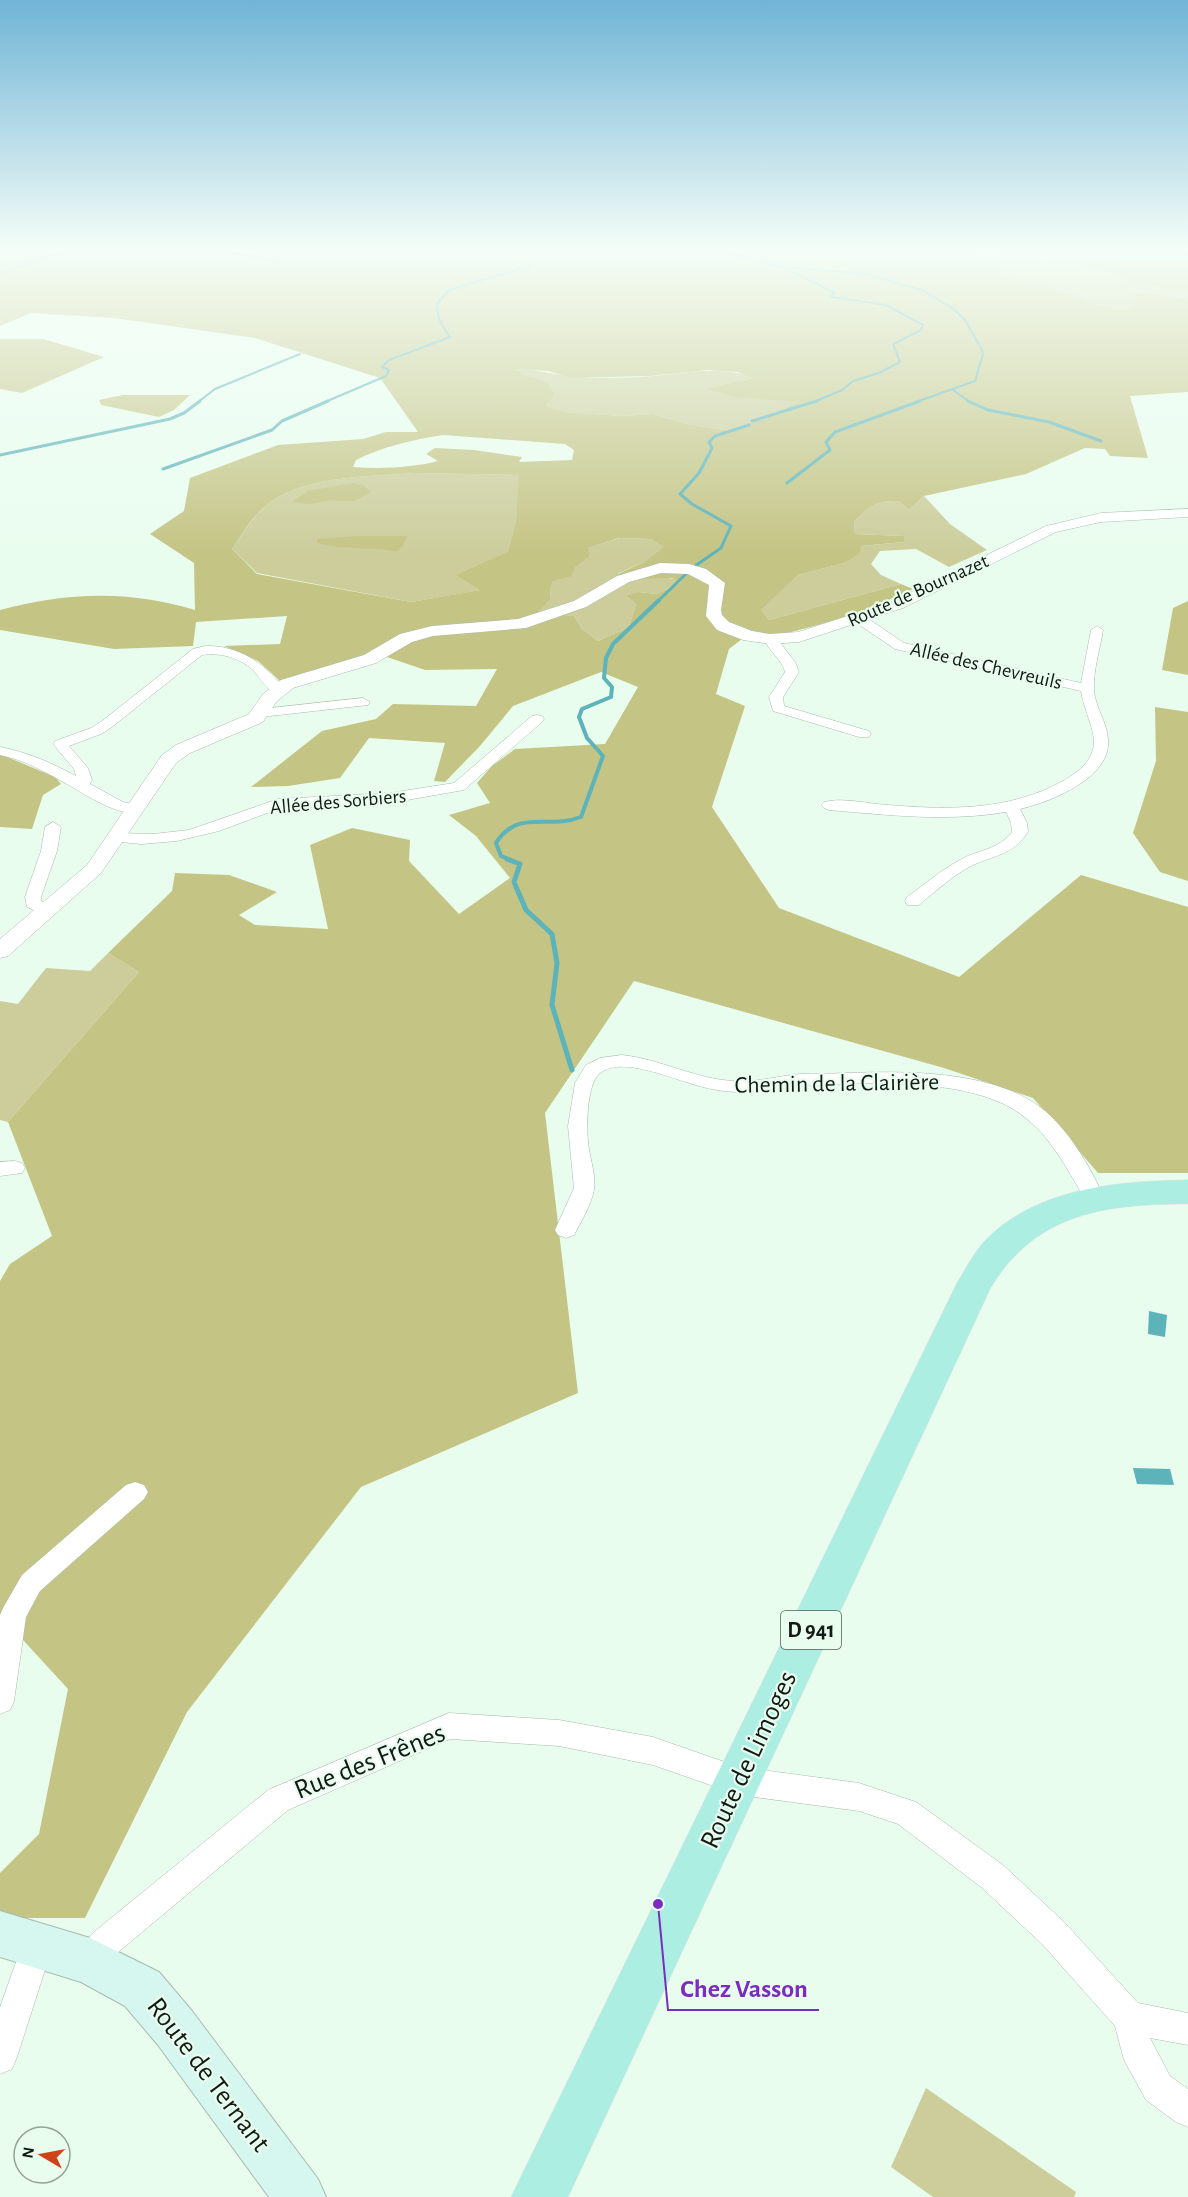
<svg xmlns="http://www.w3.org/2000/svg" width="1188" height="2197" font-family="'Alegreya Sans',sans-serif">
	<style>
		.green { fill: #cccd9b }
		.forest { fill: #c4c484; fill-rule: evenodd }
		.water { fill: #5db3ba }
		.lines { fill: none; stroke-linecap: round; stroke-linejoin: round }
		.stream-far3 { stroke: #5db3ba; stroke-width: 2 }
		.stream-far2 { stroke: #5db3ba; stroke-width: 3 }
		.stream-far1 { stroke: #5db3ba; stroke-width: 4 }
		.stream { stroke: #5db3ba; stroke-width: 5 }
		.minor-casing { stroke: #a8bbae; stroke-width: 1 }
		.tertiary-casing { stroke: #a8bbae; stroke-width: 1 }
		.secondary-casing { stroke: #a8bbae; stroke-width: 2 }
		.primary-casing { stroke: #e3e3e3; stroke-width: 1 }
		.minor { fill: #fff; fill-rule: evenodd }
		.tertiary { fill: #fff; fill-rule: evenodd }
		.secondary { fill: #d6f6f0; fill-rule: evenodd }
		.primary { fill: #aceee1; fill-rule: evenodd }
		.labels { text-anchor: middle; dominant-baseline: central; stroke-width: 4.5; stroke-linejoin: round; paint-order: stroke }
		.far-street-label { font-size: 20px; fill: #131915; stroke: #e9fdef }
		.shield { fill: #e9fdef; stroke: #535d56; stroke-width: 1.5 }
		.shield-label { font-size: 22px; font-weight: bold; fill: #131915 }
		.street-label { font-size: 24px; fill: #131915; stroke: #e9fdef }
		.near-street-label { font-size: 28px; fill: #131915; stroke: #e9fdef }
		.leader { fill: none; stroke: #7b2cbf; stroke-width: 2 }
		.callout-dot { fill: #7b2cbf; stroke: #e9fdef; stroke-width: 2 }
		.callout-label { font-size: 26px; text-anchor: middle; font-weight: bold; fill: #7b2cbf; stroke: #e9fdef; stroke-width: 4.5; stroke-linejoin: round; paint-order: stroke }
	</style>
	<rect width="100%" height="100%" fill="#e9fdef"/>
	<g class="green">
		<path d="M 1009,252 C 1039,257 1104,260 1126,282 L 1188,292 L 1188,299 L 1134,291 L 1139,299 L 1133,308 L 1113,309 L 1086,301 L 1070,293 L 1011,278 L 998,271 L 955,260 L 956,256 Z"/>
		<path d="M 516,368 C 544,371 570,378 598,378 C 616,378 635,378 653,376 C 686,373 721,365 753,378 L 743,380 L 771,399 L 800,402 L 731,431 L 687,424 L 653,414 L 621,416 L 566,412 L 546,406 L 555,395 L 548,382 L 519,373 Z"/>
		<path d="M 414,473 L 520,475 L 516,520 L 508,553 L 455,575 L 481,590 L 411,602 L 257,573 L 232,549 C 240,538 247,526 256,515 C 290,475 365,477 414,473 Z"/>
		<path d="M 924,496 L 950,524 L 987,550 L 949,567 L 916,549 L 880,551 L 871,564 L 881,575 L 901,584 L 769,620 L 760,610 L 798,575 L 844,563 L 861,546 L 904,542 L 904,536 L 855,534 L 854,522 C 869,506 877,500 899,501 L 909,510 Z"/>
		<path d="M 620,538 L 651,539 L 665,547 L 644,562 L 617,574 C 641,581 661,574 682,581 L 657,594 L 639,592 L 627,597 L 636,604 L 629,627 L 598,641 L 582,629 L 574,616 L 537,612 L 551,599 L 550,590 L 553,580 L 575,568 L 590,556 L 587,548 Z"/>
		<path d="M 108,953 L 139,972 L 8,1122 L 0,1120 L 0,1001 L 18,1004 L 46,968 L 90,971 Z"/>
		<path d="M 926,2088 L 1076,2192 L 1074,2197 L 933,2197 L 891,2167 Z"/>
	</g>
	<g class="forest">
		<path d="M 0,248 L 1188,248 L 1188,292 L 1126,282 C 1109,265 1033,253 1008,252 C 991,252 973,254 956,256 L 956,260 L 998,271 L 1011,278 L 1070,293 L 1086,301 L 1113,309 L 1133,308 L 1138,299 L 1133,291 L 1188,299 L 1188,392 L 1130,396 L 1148,458 L 1110,456 L 1105,449 L 1085,448 L 1026,474 L 924,496 L 909,510 L 899,501 C 877,500 869,506 854,522 L 855,534 L 904,536 L 904,542 L 861,546 L 860,553 L 844,563 L 798,575 L 761,610 L 769,620 L 901,584 L 913,589 L 852,616 L 776,636 L 742,639 L 729,649 L 716,694 L 745,706 L 712,807 L 779,908 L 959,977 L 1081,875 L 1188,907 L 1188,1173 L 1098,1173 L 1033,1098 L 944,1068 L 634,981 L 545,1113 L 578,1393 L 361,1487 L 187,1712 L 85,1918 L 22,1918 L 0,1911 L 0,1873 L 39,1834 L 68,1689 L 0,1615 L 0,1281 L 10,1264 L 52,1236 L 8,1122 L 139,972 L 108,953 L 172,891 L 175,873 L 229,875 L 277,892 L 239,915 L 255,925 L 328,929 L 310,845 L 352,828 L 410,840 L 409,861 L 459,914 L 510,878 L 476,836 L 449,815 L 490,803 L 477,783 L 492,766 L 515,749 L 605,744 L 638,687 L 601,672 L 513,706 L 480,746 L 445,782 L 434,781 L 445,743 L 369,738 L 340,778 L 288,786 L 251,787 L 322,731 L 376,719 L 393,704 L 476,706 L 497,669 L 425,670 L 384,656 L 303,673 L 280,681 L 258,661 L 224,646 L 280,644 L 287,616 L 196,622 L 193,646 L 114,649 L 0,630 L 0,610 C 66,592 129,590 195,610 L 194,563 L 150,534 L 184,511 L 190,478 L 278,445 L 363,439 L 386,432 L 418,432 L 380,378 L 255,338 L 114,318 L 31,313 L 0,326 ZM 516,369 L 548,371 L 572,378 L 649,376 L 708,370 L 737,372 L 752,378 L 707,389 L 736,397 L 799,402 L 731,431 L 687,424 L 653,414 L 621,416 L 566,412 L 546,406 L 555,395 L 548,382 L 520,373 ZM 443,435 L 565,444 L 574,450 L 572,460 L 519,462 L 522,457 L 474,450 L 435,448 L 426,454 L 438,461 C 411,468 380,469 353,467 L 356,460 C 384,446 412,440 443,435 ZM 414,473 L 519,475 L 516,520 L 508,552 L 455,575 L 480,590 L 411,602 L 257,574 L 232,549 C 240,538 247,525 256,515 C 290,475 365,477 414,473 ZM 619,538 L 651,539 L 664,547 L 644,562 L 616,575 L 634,579 L 672,578 L 681,582 L 657,594 L 639,592 L 626,596 L 636,604 L 629,627 L 598,641 L 582,629 L 574,616 L 538,612 L 551,599 L 550,590 L 553,581 L 572,576 L 575,568 L 590,556 L 588,548 Z"/>
		<path d="M 0,339 L 43,339 L 104,357 L 22,393 L 0,389 Z"/>
		<path d="M 123,395 L 190,395 L 174,410 L 159,417 L 101,405 L 99,400 Z"/>
		<path d="M 353,483 L 365,486 L 371,492 L 354,501 L 332,500 L 310,504 L 292,502 L 308,491 Z"/>
		<path d="M 357,536 L 407,536 L 403,546 L 397,551 C 369,547 344,550 317,543 L 317,539 Z"/>
		<path d="M 1188,601 L 1188,675 L 1162,670 L 1173,608 Z"/>
		<path d="M 1155,707 L 1188,712 L 1188,881 L 1160,872 L 1133,833 L 1156,761 Z"/>
		<path d="M 0,754 L 55,777 L 61,784 L 43,795 L 32,829 L 0,827 Z"/>
	</g>
	<g class="water">
		<path d="M 1149,1311 L 1167,1315 L 1165,1337 L 1148,1334 Z"/>
		<path d="M 1133,1468 L 1170,1469 L 1174,1485 L 1137,1484 Z"/>
	</g>
	<g class="lines">
		<g class="stream-far3">
			<path d="M 208,248 L 281,262"/>
			<path d="M 712,248 L 750,259"/>
			<path d="M 756,261 L 783,267 L 835,293 L 830,296 L 832,297 L 886,305 L 923,325 L 921,330 L 893,344 L 900,362 L 879,373 L 853,381 L 842,390 L 814,402"/>
			<path d="M 788,267 L 866,274 L 922,290 L 954,309 L 965,320 L 983,352"/>
			<path d="M 0,273 L 75,248"/>
			<path d="M 953,390 L 970,402"/>
			<path d="M 198,402 L 215,389 L 300,354"/>
			<path d="M 325,402 L 386,376 L 389,370 L 382,367 L 389,360 L 450,337 C 442,326 437,318 437,304 L 449,290 L 530,266 L 540,256 L 538,250 L 534,248"/>
			<path d="M 916,402 L 975,381 L 983,354"/>
		</g>
		<g class="stream-far2">
			<path d="M 968,401 L 988,410 L 1049,422 L 1101,441"/>
			<path d="M 752,421 L 817,401"/>
			<path d="M 0,455 L 170,419 L 184,413 L 200,401"/>
			<path d="M 163,469 L 272,430 L 282,421 L 328,401"/>
			<path d="M 787,483 L 830,450 L 826,442 L 835,432 L 920,401"/>
			<path d="M 695,566 L 721,548 L 731,526 L 692,504 L 680,494 L 699,473 L 712,448 L 709,442 L 715,436 L 749,425"/>
			<path d="M 657,602 L 687,573"/>
		</g>
		<path class="stream-far1" d="M 511,860 L 501,856 L 496,843 C 518,808 548,830 581,817 L 603,756 L 587,738 L 579,717 L 582,709 L 611,697 L 612,687 L 604,678 L 606,658 L 613,644 L 659,600"/>
		<path class="stream" d="M 507,859 L 520,864 L 514,882 L 526,910 L 552,934 L 557,963 L 552,1005 L 572,1070"/>
		<defs>
			<g id="minor">
				<path d="M 859,615 L 869,619 L 904,643 L 1081,683 L 1091,630 L 1097,626 L 1103,630 C 1100,649 1093,671 1094,690 C 1095,707 1107,722 1108,739 C 1112,778 1050,802 1020,809 L 1027,823 L 1028,832 C 1011,856 997,854 973,865 C 953,875 936,891 919,905 L 907,905 L 905,901 L 907,897 C 924,885 940,871 958,861 C 976,850 999,850 1012,832 L 1011,823 L 1006,812 C 947,822 888,815 829,810 L 824,808 L 821,805 L 824,802 C 843,797 868,804 888,805 C 948,810 1009,811 1063,781 C 1077,773 1092,762 1094,744 C 1095,730 1083,707 1081,691 L 895,649 L 855,622 L 853,619 Z"/>
				<path d="M 770,635 L 775,636 L 795,662 L 799,672 L 783,697 L 784,706 L 869,731 L 871,734 L 869,737 L 859,737 L 773,711 L 769,697 L 785,672 C 782,659 769,652 764,639 Z"/>
				<path d="M 205,646 C 240,645 264,664 285,689 L 283,692 L 273,692 C 264,686 260,678 253,670 C 240,658 220,652 202,655 L 112,727 L 101,734 L 69,746 L 88,768 L 92,780 L 90,784 L 123,802 L 140,806 L 143,809 L 140,812 C 116,818 78,789 56,778 C 38,768 20,759 0,755 L 0,747 C 27,752 52,763 76,776 L 74,769 L 53,744 L 55,741 L 91,728 L 102,721 L 193,649 Z"/>
				<path d="M 363,698 L 370,702 L 368,705 L 261,717 L 254,713 L 261,709 Z"/>
				<path d="M 537,715 L 542,716 L 544,719 L 542,722 L 464,790 L 390,803 L 278,809 L 219,831 L 177,841 L 141,844 L 110,841 L 108,838 L 116,833 L 153,834 L 189,830 L 278,799 L 390,793 L 454,783 L 532,716 Z"/>
				<path d="M 53,822 L 61,827 L 57,851 L 41,897 L 41,901 L 55,911 L 47,916 L 27,907 L 25,897 L 41,851 L 45,827 Z"/>
				<path d="M 622,1055 C 661,1059 700,1081 737,1081 C 758,1082 779,1076 800,1074 C 815,1073 831,1074 846,1073 C 905,1071 990,1070 1040,1107 C 1069,1129 1090,1167 1105,1199 L 1102,1204 L 1095,1206 L 1088,1204 C 1063,1163 1044,1120 997,1101 C 944,1079 860,1082 803,1086 C 754,1090 737,1099 686,1082 C 665,1076 618,1056 599,1074 C 586,1086 586,1132 589,1149 C 591,1162 596,1176 594,1190 C 591,1205 581,1222 574,1235 L 566,1238 L 558,1235 L 555,1230 L 574,1188 L 568,1126 L 575,1083 L 586,1065 L 600,1058 Z"/>
				<path d="M 15,1161 L 22,1163 L 25,1168 L 22,1173 L 0,1176 L 0,1162 Z"/>
				<path d="M 135,1482 L 144,1485 L 148,1492 L 144,1499 L 40,1591 L 26,1617 L 14,1701 L 10,1710 L 0,1714 L 0,1615 L 3,1608 L 22,1575 L 126,1485 Z"/>
				<path d="M 449,1713 L 559,1720 L 653,1737 L 739,1767 L 859,1783 L 916,1802 L 1003,1865 L 1064,1922 L 1138,2003 L 1188,2013 L 1188,2045 L 1150,2038 L 1170,2076 L 1188,2089 L 1188,2127 L 1176,2122 L 1146,2100 L 1124,2060 L 1115,2026 L 1042,1944 L 981,1887 L 898,1824 L 859,1811 L 739,1795 L 653,1765 L 559,1746 L 450,1739 L 288,1810 L 116,1954 L 101,1972 L 90,1977 L 79,1972 L 74,1961 L 79,1950 L 94,1932 L 268,1790 Z"/>
				<path d="M 37,1929 L 48,1934 L 53,1945 L 17,2057 L 12,2069 L 0,2074 L 0,2007 L 26,1934 Z"/>
			</g>
			<path id="tertiary" d="M 1188,509 L 1188,517 L 1101,522 L 1056,532 L 903,608 L 799,642 L 770,644 L 743,640 L 717,630 L 706,616 L 709,585 L 688,574 L 661,573 L 629,582 L 586,607 L 526,628 L 433,636 L 412,642 L 376,663 L 293,688 L 276,702 L 263,722 L 190,753 L 176,763 L 101,873 L 8,956 L 0,958 L 0,939 L 87,865 L 162,755 L 176,745 L 249,714 L 263,694 L 281,680 L 364,655 L 400,634 L 432,626 L 518,619 L 574,601 L 617,576 L 660,563 L 689,564 L 706,569 L 725,583 L 721,610 L 722,615 L 729,622 L 752,631 L 770,634 L 798,632 L 891,602 L 1046,526 L 1101,513 Z"/>
			<path id="secondary" d="M 0,1911 L 90,1938 L 159,1972 L 192,2011 L 318,2179 L 326,2197 L 269,2197 L 158,2045 L 125,2006 L 81,1982 L 0,1957 Z"/>
			<g id="primary">
				<path d="M 998,248 L 1188,251 L 1188,259 L 1072,257 L 1004,252 Z"/>
				<path d="M 1188,1180 L 1188,1204 C 1107,1204 1037,1212 991,1287 L 568,2197 L 511,2197 L 957,1283 C 965,1270 972,1256 982,1244 C 1033,1188 1117,1181 1188,1180 Z"/>
			</g>
		</defs>
		<use href="#minor" class="minor-casing"/>
		<use href="#tertiary" class="tertiary-casing"/>
		<use href="#secondary" class="secondary-casing"/>
		<use href="#primary" class="primary-casing"/>
		<use href="#minor" class="minor"/>
		<use href="#tertiary" class="tertiary"/>
		<use href="#secondary" class="secondary"/>
		<use href="#primary" class="primary"/>
	</g>
	<linearGradient id="sky" x2="0" y2="1"><stop stop-color="#70b4d6"/><stop offset="0.45" stop-color="#f5fef8"/><stop offset="1" stop-color="#f5fef8" stop-opacity="0"/></linearGradient>
	<rect width="1188" height="556" fill="url(#sky)"/>
	<g class="labels">
		<g class="far-street-label">
			<text transform="translate(918 591) rotate(-24)">Route de Bournazet</text>
			<text transform="translate(986 666) rotate(13)">Allée des Chevreuils</text>
			<text transform="translate(338 802) rotate(-5)">Allée des Sorbiers</text>
		</g>
		<rect class="shield" x="781" y="1611" width="60" height="38" rx="4.5"/>
		<g class="shield-label">
			<text x="811" y="1630">D 941</text>
		</g>
		<g class="street-label">
			<text transform="translate(837 1084) rotate(-1)">Chemin de la Clairière</text>
		</g>
		<g class="near-street-label">
			<text transform="translate(749 1760) rotate(-65)">Route de Limoges</text>
			<text transform="translate(370 1762) rotate(-22)">Rue des Frênes</text>
			<text transform="translate(208 2075) rotate(53)">Route de Ternant</text>
		</g>
	</g>
	<path class="leader" d="M658 1904L668 2010H819"/>
	<circle class="callout-dot" cx="658" cy="1904" r="6"/>
	<g class="callout-label">
		<text x="744" y="1997">Chez Vasson</text>
	</g>
	<g transform="translate(42 2155) rotate(280)"><circle r="28" fill="#e9fdef" stroke="#93a298" stroke-width="1.5"/>
	<path d="M0-4.5L10 22L0 15L-10 22Z" fill="#cd4419"/>
	<text y="-9" font-size="16" font-weight="bold" text-anchor="middle" fill="#131915">N</text>
	</g>
</svg>
